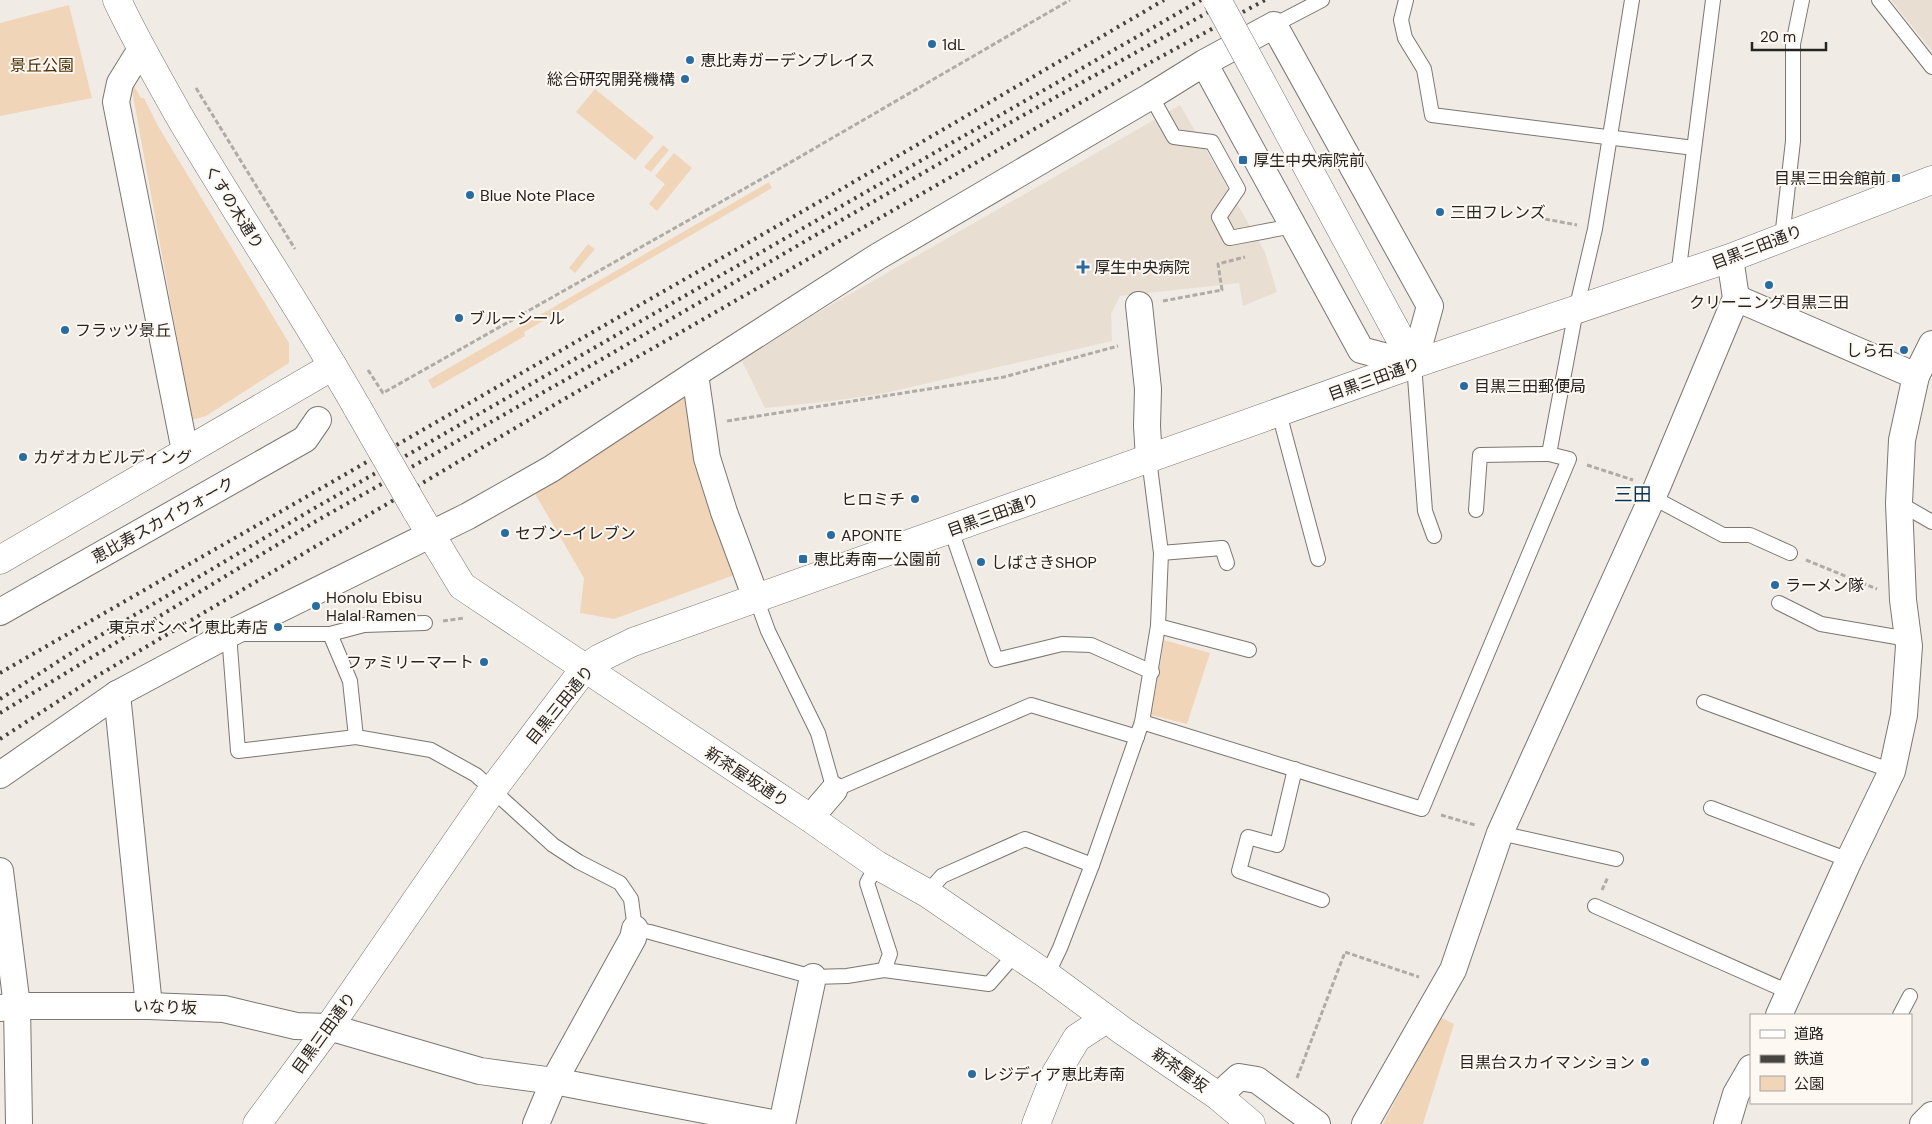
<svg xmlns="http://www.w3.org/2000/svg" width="1932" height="1124" font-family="'DM Sans','Noto Sans JP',sans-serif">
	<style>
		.built { fill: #e9ded2 }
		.green { fill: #f1d5b9 }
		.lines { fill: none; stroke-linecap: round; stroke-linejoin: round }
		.lane-casing { stroke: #7b7671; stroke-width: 16 }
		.street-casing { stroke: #7b7671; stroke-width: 28 }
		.secondary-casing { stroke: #7b7671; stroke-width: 29 }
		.path { stroke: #b0aba7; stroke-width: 3; stroke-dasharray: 5 2.5; stroke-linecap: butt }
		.lane { stroke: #fff; stroke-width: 14 }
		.street { stroke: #fff; stroke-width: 26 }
		.secondary { stroke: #fff; stroke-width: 28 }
		.rail { stroke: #464441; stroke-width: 4; stroke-dasharray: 2.5 5; stroke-linecap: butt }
		.secondary-bridge-casing { stroke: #7b7671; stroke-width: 29; stroke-linecap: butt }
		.secondary-bridge { stroke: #fff; stroke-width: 28 }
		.poi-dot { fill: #296ca1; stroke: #fef8f2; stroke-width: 2 }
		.labels { text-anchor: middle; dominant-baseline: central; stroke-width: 4; stroke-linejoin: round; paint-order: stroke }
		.poi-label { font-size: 16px; fill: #262422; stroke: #fef8f2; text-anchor: start }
		.park-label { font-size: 16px; fill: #4a2b03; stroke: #fef8f2 }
		.street-label { font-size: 16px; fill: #262422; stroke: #fef8f2 }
		.quarter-label { font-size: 19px; fill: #023458; stroke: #fef8f2 }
	</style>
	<rect width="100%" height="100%" fill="#f1ebe5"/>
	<g class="built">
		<path d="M 1891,0 L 1932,0 L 1932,51 Z"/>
		<path d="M 1180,105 L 1265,252 L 1277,292 L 1243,306 L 1239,283 L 1120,296 L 1111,314 L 1112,341 L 885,393 L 832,401 L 765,408 L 740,357 Z"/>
	</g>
	<g class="green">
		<path d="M 69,5 L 92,98 L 0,116 L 0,23 Z"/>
		<path d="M 130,79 L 141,98 L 144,98 L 158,126 L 289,343 L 289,363 L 206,416 L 192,420 Z"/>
		<path d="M 595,89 L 654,137 L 635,160 L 576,112 Z"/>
		<path d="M 663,145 L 669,150 L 651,172 L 644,167 Z"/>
		<path d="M 674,153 L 692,168 L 657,211 L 649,204 L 665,184 L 655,176 Z"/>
		<path d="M 769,182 L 772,188 L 524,332 L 525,336 L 433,389 L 428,380 Z"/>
		<path d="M 588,244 L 595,249 L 575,273 L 569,268 Z"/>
		<path d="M 679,395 L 690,399 L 737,574 L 614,619 L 580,613 L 584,578 L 534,492 Z"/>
		<path d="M 1164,640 L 1210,653 L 1187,724 L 1151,715 Z"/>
		<path d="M 1440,1017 L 1454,1024 L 1423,1124 L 1383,1124 Z"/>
	</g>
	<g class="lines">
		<defs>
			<g id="lane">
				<path d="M 1406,0 L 1401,20 L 1405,38 L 1424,69 L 1432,115 L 1694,148"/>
				<path d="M 1879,0 L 1932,67"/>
				<path d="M 1274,25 L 1322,0"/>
				<path d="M 1151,96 L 1174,137 L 1212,142 L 1238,189 L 1219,217 L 1230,238 L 1293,226"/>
				<path d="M 1782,238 L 1793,141 L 1793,44 L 1802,0"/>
				<path d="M 1678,276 L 1713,0"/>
				<path d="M 1414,364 L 1425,511 L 1434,536"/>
				<path d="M 1279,413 L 1318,559"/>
				<path d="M 1652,497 L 1723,535 L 1750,535 L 1790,553"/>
				<path d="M 1899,503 L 1932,522"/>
				<path d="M 1476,510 L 1480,455 L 1549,454"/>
				<path d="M 951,530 L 996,660 L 1062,644 L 1091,645 L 1152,672"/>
				<path d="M 1161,553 L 1222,548 L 1227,563"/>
				<path d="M 756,598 L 768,631 L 818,733 L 834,790 L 1031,705 L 1137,737"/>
				<path d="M 1779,603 L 1821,624 L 1908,639"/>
				<path d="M 425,623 L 364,625 L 330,634 L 229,634 L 238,751 L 356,737 L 431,750 L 476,775 L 553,845 L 579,862 L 620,883 L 631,899 L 635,929 L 650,932 L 813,977 L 847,976 L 884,970 L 989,984 L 1016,953"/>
				<path d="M 1158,626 L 1249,650"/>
				<path d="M 330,634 L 350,681 L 356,737"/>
				<path d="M 1704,702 L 1892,771"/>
				<path d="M 1142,722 L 1422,809 L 1569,459 L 1549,454 L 1576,310 L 1595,229 L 1632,0"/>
				<path d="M 1295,769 L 1277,845 L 1248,837 L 1239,871 L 1322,900"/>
				<path d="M 1711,808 L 1849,860"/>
				<path d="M 1500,833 L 1616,859"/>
				<path d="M 877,865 L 867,883 L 890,954 L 884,970"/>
				<path d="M 927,893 L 942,876 L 1025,839 L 1092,865"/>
				<path d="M 1595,906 L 1791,993"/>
				<path d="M 1047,975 L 1060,948 L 1092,865 L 1142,722 L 1158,626 L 1161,553 L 1149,459"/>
				<path d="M 1900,1015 L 1910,996"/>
			</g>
			<g id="street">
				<path d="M 141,49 L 120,83 L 116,102 L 185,451"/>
				<path d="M 1736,298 L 1916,376"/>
				<path d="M 1139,305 L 1148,389 L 1147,426 L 1149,459"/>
				<path d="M 695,374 L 707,458 L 724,512 L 756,598"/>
				<path d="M 0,612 L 305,439 L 318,420"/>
				<path d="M 117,694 L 149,1006"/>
				<path d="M 0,775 L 117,694 L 229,634 L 468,516 L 551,469 L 695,374 L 877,257 L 1151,96 L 1204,63 L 1274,25 L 1430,306 L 1414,364 L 1361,350 L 1204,63"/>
				<path d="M 810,818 L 834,790"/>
				<path d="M 0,871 L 17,1006 L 19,1124"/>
				<path d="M 0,1008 L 17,1006 L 149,1006 L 224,1009 L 296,1026 L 329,1027 L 480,1071 L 554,1081 L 777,1124"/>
				<path d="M 1779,1015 L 1849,860 L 1892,771 L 1904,715 L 1909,646 L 1903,600 L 1899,503 L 1902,440 L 1916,376 L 1932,344"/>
				<path d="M 1218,1096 L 1239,1077 L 1257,1080 L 1317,1124"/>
				<path d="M 536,1124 L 554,1081 L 633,938 L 635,929"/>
				<path d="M 782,1124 L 813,977"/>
				<path d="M 1365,1124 L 1453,970 L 1500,833 L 1657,487 L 1736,298 L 1730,258"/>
				<path d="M 1727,1124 L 1736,1094 L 1751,1068"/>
				<path d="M 1923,1124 L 1932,1115"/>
			</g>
			<g id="secondary">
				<path d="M 117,0 C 135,39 157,76 178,114 C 236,213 301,309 358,409"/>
				<path d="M 1395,329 L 1414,364"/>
				<path d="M 416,510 L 462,586 L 810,818 L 877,865 L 927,893 L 1047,975 L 1123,1031 L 1218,1096 L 1251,1124"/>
				<path d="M 0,560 L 333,366"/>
				<path d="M 257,1124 L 329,1027 L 493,789 L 585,668 L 600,658 L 633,642 L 1414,364 L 1730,258 L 1932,180"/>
				<path d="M 1036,1124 L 1056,1073 L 1077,1038 L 1106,1019"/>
			</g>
		</defs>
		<use href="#lane" class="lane-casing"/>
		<use href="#street" class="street-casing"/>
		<use href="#secondary" class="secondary-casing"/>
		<g class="path">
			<path d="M 196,88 L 295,249"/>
			<path d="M 1545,219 L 1577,225"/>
			<path d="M 1163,301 L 1222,290 L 1218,264 L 1245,257"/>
			<path d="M 368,370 L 383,393 L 772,173 L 1070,0"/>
			<path d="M 727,421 L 1004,377 L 1118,346"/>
			<path d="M 1587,465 L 1633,480"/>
			<path d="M 1806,560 L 1877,589"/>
			<path d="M 443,621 L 464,618"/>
			<path d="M 1441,815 L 1475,825"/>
			<path d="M 1602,890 L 1608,877"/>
			<path d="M 1297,1078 L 1345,952 L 1419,977"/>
		</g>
		<use href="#lane" class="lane"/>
		<use href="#street" class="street"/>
		<use href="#secondary" class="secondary"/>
		<g class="rail">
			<path d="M 0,673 L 845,187 L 1164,0"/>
			<path d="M 0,699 L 79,648 L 313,509 L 1201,0"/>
			<path d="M 0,713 L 318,520 L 595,363 L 1004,126 L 1230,0"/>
			<path d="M 0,739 L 97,676 L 559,402 L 1153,61 L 1265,0"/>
		</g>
		<defs>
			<g id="secondary-bridge">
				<path d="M 1217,0 L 1395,329"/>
				<path d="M 358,409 L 416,510"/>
			</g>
		</defs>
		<use href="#secondary-bridge" class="secondary-bridge-casing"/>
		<use href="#secondary-bridge" class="secondary-bridge"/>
	</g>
	<g class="poi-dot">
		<circle cx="932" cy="44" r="5"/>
		<circle cx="690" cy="60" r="5"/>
		<circle cx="685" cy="79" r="5"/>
		<rect x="1238" y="155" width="10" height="10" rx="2.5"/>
		<rect x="1891" y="173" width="10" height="10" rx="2.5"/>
		<circle cx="470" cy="195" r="5"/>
		<circle cx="1440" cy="212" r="5"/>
		<path d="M1080.5 259.5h5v5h5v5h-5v5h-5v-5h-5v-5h5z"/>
		<circle cx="1769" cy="285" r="5"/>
		<circle cx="459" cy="318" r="5"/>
		<circle cx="65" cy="330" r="5"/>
		<circle cx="1904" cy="350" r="5"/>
		<circle cx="1464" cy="386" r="5"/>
		<circle cx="23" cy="457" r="5"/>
		<circle cx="915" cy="499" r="5"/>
		<circle cx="505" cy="533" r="5"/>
		<circle cx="831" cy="535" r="5"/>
		<rect x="798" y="554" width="10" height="10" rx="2.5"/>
		<circle cx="981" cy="562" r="5"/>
		<circle cx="1775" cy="585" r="5"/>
		<circle cx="316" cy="606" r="5"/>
		<circle cx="278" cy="627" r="5"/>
		<circle cx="484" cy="662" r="5"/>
		<circle cx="1645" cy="1062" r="5"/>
		<circle cx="972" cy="1074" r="5"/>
	</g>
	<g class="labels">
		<g class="poi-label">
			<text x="942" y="44">1dL</text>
			<text x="700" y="60">恵比寿ガーデンプレイス</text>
			<text x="675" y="79" text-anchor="end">総合研究開発機構</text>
			<text x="1253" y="160">厚生中央病院前</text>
			<text x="1886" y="178" text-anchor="end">目黒三田会館前</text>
			<text x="480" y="195">Blue Note Place</text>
			<text x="1450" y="212">三田フレンズ</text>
			<text x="1094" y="267">厚生中央病院</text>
			<text x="1769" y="302" text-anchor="middle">クリーニング目黒三田</text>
			<text x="469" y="318">ブルーシール</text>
			<text x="75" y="330">フラッツ景丘</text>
			<text x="1894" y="350" text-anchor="end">しら石</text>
			<text x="1474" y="386">目黒三田郵便局</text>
			<text x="33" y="457">カゲオカビルディング</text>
			<text x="905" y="499" text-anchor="end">ヒロミチ</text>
			<text x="515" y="533">セブン-イレブン</text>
			<text x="841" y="535">APONTE</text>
			<text x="813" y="559">恵比寿南一公園前</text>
			<text x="991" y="562">しばさきSHOP</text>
			<text x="1785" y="585">ラーメン隊</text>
			<text x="326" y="597">Honolu Ebisu<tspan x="326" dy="18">Halal Ramen</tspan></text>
			<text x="268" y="627" text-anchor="end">東京ボンベイ恵比寿店</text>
			<text x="474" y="662" text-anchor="end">ファミリーマート</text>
			<text x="1635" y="1062" text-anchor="end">目黒台スカイマンション</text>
			<text x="982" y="1074">レジディア恵比寿南</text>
		</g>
		<g class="park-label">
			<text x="42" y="65">景丘公園</text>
		</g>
		<g class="street-label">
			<text transform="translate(234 207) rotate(58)">くすの木通り</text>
			<text transform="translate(1757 247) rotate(-21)">目黒三田通り</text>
			<text transform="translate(1374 379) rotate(-20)">目黒三田通り</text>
			<text transform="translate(993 515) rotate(-20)">目黒三田通り</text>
			<text transform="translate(163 520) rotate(-29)">恵比寿スカイウォーク</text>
			<text transform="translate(560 705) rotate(-51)">目黒三田通り</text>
			<text transform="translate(747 777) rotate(33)">新茶屋坂通り</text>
			<text transform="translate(165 1007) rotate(2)">いなり坂</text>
			<text transform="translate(324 1033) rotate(-54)">目黒三田通り</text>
			<text transform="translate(1180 1070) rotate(35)">新茶屋坂</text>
		</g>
		<g class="quarter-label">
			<text x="1633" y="494">三田</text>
		</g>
	</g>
	<rect x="1750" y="1014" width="162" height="90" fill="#fef8f2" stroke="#a8a39f"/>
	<rect x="1760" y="1030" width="25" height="8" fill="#ffffff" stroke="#a8a39f"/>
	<text x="1794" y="1039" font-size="15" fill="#262422">道路</text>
	<rect x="1760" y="1055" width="25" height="8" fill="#464441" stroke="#a8a39f"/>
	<text x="1794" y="1064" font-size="15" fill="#262422">鉄道</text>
	<rect x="1760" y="1076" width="25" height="15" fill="#f1d5b9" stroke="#a8a39f"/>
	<text x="1794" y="1089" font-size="15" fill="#262422">公園</text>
	<path d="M1752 42v8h74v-8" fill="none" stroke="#262422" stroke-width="2.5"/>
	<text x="1760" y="42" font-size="15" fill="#262422" stroke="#fef8f2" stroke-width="4" paint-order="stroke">20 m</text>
</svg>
